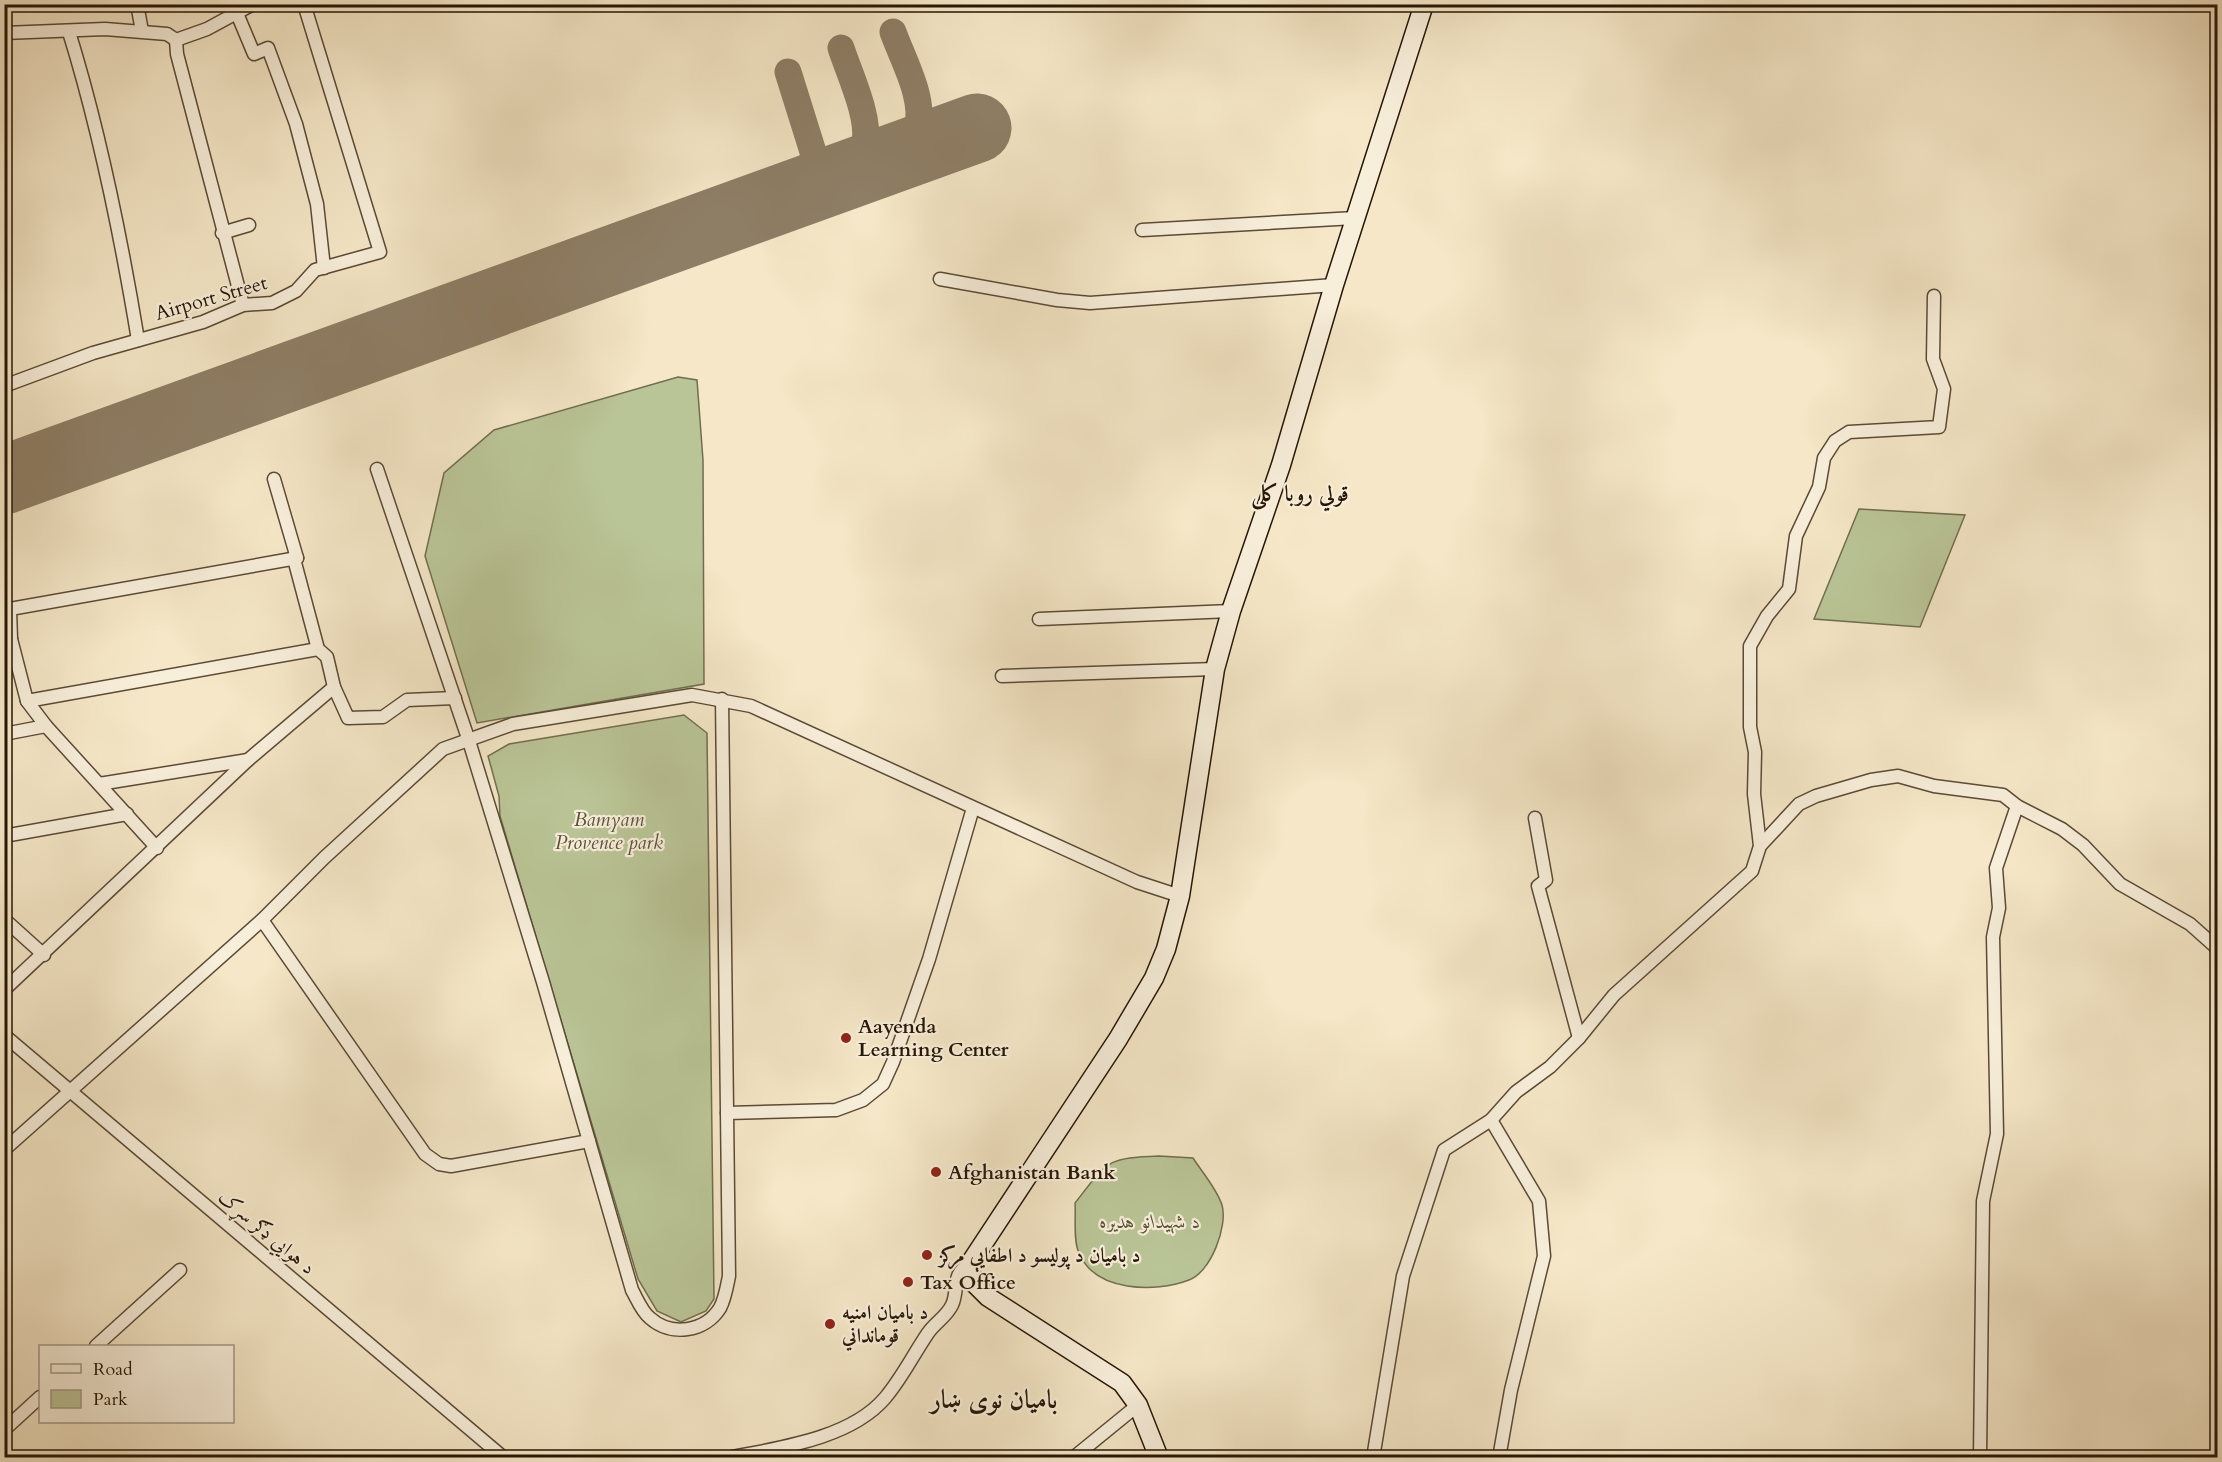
<svg xmlns="http://www.w3.org/2000/svg" width="2222" height="1462" font-family="Cardo,Amiri,serif">
	<style>
		.green { fill: #bac597; stroke: #706e4e; stroke-width: 1.5 }
		.lines { fill: none; stroke-linecap: round; stroke-linejoin: round }
		.taxiway { stroke: #8e7e66; stroke-width: 27 }
		.runway { stroke: #8e7e66; stroke-width: 69 }
		.street-casing { stroke: #5a4a36; stroke-width: 15 }
		.secondary-casing { stroke: #261606; stroke-width: 21 }
		.street { stroke: #f8efdb; stroke-width: 12 }
		.secondary { stroke: #f8efdb; stroke-width: 18 }
		.poi-dot { fill: #8f2418; stroke: #f8efdb; stroke-width: 2 }
		.labels { text-anchor: middle; dominant-baseline: central; stroke-width: 4.5; stroke-linejoin: round; paint-order: stroke }
		.street-label { font-size: 20px; fill: #261606; stroke: #f8efdb }
		.park-label { font-size: 20px; font-style: italic; fill: #5a5339; stroke: #f8efdb }
		.poi-label { font-size: 20px; font-weight: bold; fill: #261606; stroke: #f8efdb; text-anchor: start }
		.quarter-label { font-size: 22px; font-weight: bold; fill: #261606; stroke: #f8efdb }
		.district-label { font-size: 26px; font-weight: bold; fill: #261606; stroke: #f8efdb }
	</style>
	<rect width="100%" height="100%" fill="#f5e7c7"/>
	<filter id="stains"><feTurbulence type="fractalNoise" baseFrequency=".00333" numOctaves="4"/><feColorMatrix values="0 0 0 0 .2 0 0 0 0 .09 0 0 0 0 .02 0 0 0 .5 -.17"/></filter>
	<radialGradient id="worn" r=".72"><stop offset=".6" stop-color="#630" stop-opacity="0"/><stop offset="1" stop-color="#630" stop-opacity=".3"/></radialGradient>
	<g class="green">
		<path d="M 678,377 L 697,380 L 703,460 L 704,684 L 477,723 L 425,556 L 444,473 L 494,430 Z"/>
		<path d="M 1859,509 L 1965,515 L 1920,627 L 1814,619 Z"/>
		<path d="M 684,715 L 707,733 L 714,1299 L 706,1311 L 681,1322 L 657,1311 L 638,1279 L 500,816 L 499,796 L 488,756 L 509,744 Z"/>
		<path d="M 1159,1156 L 1193,1158 C 1202,1172 1217,1189 1222,1205 C 1228,1226 1211,1272 1189,1280 C 1155,1293 1095,1292 1079,1253 C 1073,1240 1076,1217 1075,1203 C 1108,1161 1105,1158 1159,1156 Z"/>
	</g>
	<g class="lines">
		<g class="taxiway">
			<path d="M 841,48 C 849,73 870,117 865,142 C 863,156 852,167 842,177"/>
			<path d="M 788,72 L 814,155 L 806,179 L 790,196"/>
			<path d="M 893,158 C 902,150 913,141 917,129 C 926,100 903,60 893,32"/>
		</g>
		<path class="runway" d="M 4,480 L 977,128"/>
		<defs>
			<g id="street">
				<path d="M 137,4 L 142,31"/>
				<path d="M 236,11 L 254,54 L 268,48 L 296,124 L 317,204 L 324,268"/>
				<path d="M 69,32 C 100,132 121,237 138,340"/>
				<path d="M 4,33 L 105,29 L 167,34 L 176,40 L 207,29 L 253,4"/>
				<path d="M 176,40 L 177,54 L 243,305"/>
				<path d="M 1142,230 L 1355,218"/>
				<path d="M 222,233 L 249,225"/>
				<path d="M 940,279 L 1057,300 L 1090,303 L 1334,285"/>
				<path d="M 4,386 L 93,353 L 203,322 L 243,305 L 272,303 L 296,291 L 315,270 L 380,252 L 304,4"/>
				<path d="M 377,469 L 469,741 L 543,982 L 632,1290 C 637,1299 642,1312 650,1318 C 671,1337 705,1332 720,1308 C 725,1299 727,1286 729,1276 L 722,699"/>
				<path d="M 274,479 L 297,558 L 294,559 L 318,649 L 327,657 L 334,687"/>
				<path d="M 1039,619 L 1231,611"/>
				<path d="M 11,639 L 27,701 L 46,726 L 157,848"/>
				<path d="M 4,640 L 11,639 L 10,609 L 297,558"/>
				<path d="M 1002,676 L 1215,669"/>
				<path d="M 27,701 L 318,649"/>
				<path d="M 4,734 L 46,726"/>
				<path d="M 99,784 L 248,760"/>
				<path d="M 1535,818 L 1546,880 L 1538,886 L 1579,1038"/>
				<path d="M 4,836 L 127,814"/>
				<path d="M 1760,846 L 1799,804 L 1816,796 L 1871,780 L 1898,776 L 1934,786 L 2003,795 L 2017,806 L 2062,829 L 2083,845 L 2120,884 L 2190,924 L 2218,949"/>
				<path d="M 4,919 L 44,955"/>
				<path d="M 262,920 L 425,1154 L 439,1164 L 451,1166 L 589,1141"/>
				<path d="M 4,990 L 248,760 L 334,687 L 348,718 L 383,717 L 407,700 L 455,698"/>
				<path d="M 4,1035 L 504,1458"/>
				<path d="M 727,1113 L 836,1110 L 863,1100 L 883,1084 L 893,1062 L 929,959 L 973,808"/>
				<path d="M 1491,1120 L 1539,1201 L 1544,1256 L 1511,1390 L 1499,1458"/>
				<path d="M 4,1150 L 262,920 L 324,858 L 443,749 L 513,724 L 692,695 L 751,706 L 1137,882 L 1180,896"/>
				<path d="M 96,1346 L 180,1270"/>
				<path d="M 4,1430 L 40,1397"/>
				<path d="M 728,1458 C 778,1448 850,1439 885,1398 C 902,1378 913,1355 928,1333 C 935,1323 947,1316 952,1305 C 959,1291 951,1273 969,1265"/>
				<path d="M 1073,1458 L 1138,1405"/>
				<path d="M 1373,1458 L 1403,1276 L 1444,1150 L 1491,1120 L 1516,1092 L 1550,1067 L 1579,1038 L 1614,995 L 1752,871 L 1760,846 L 1754,794 L 1755,752 L 1750,727 L 1750,646 L 1767,616 L 1789,589 L 1796,536 L 1819,487 L 1824,458 L 1835,441 L 1849,432 L 1939,427 L 1944,389 L 1933,359 L 1934,296"/>
				<path d="M 1980,1458 L 1983,1201 L 1997,1134 L 1993,937 L 1999,908 L 1996,868 L 2017,806"/>
			</g>
			<path id="secondary" d="M 1159,1458 L 1138,1405 L 1122,1383 L 988,1297 L 973,1282 L 969,1265 L 1118,1039 L 1154,978 L 1166,949 L 1180,896 L 1215,669 L 1231,611 L 1281,465 L 1334,285 L 1424,4"/>
		</defs>
		<use href="#street" class="street-casing"/>
		<use href="#secondary" class="secondary-casing"/>
		<use href="#street" class="street"/>
		<use href="#secondary" class="secondary"/>
	</g>
	<g class="poi-dot">
		<circle cx="846" cy="1038" r="6"/>
		<circle cx="936" cy="1172" r="6"/>
		<circle cx="927" cy="1255" r="6"/>
		<circle cx="908" cy="1282" r="6"/>
		<circle cx="830" cy="1324" r="6"/>
	</g>
	<g class="labels">
		<g class="street-label">
			<text transform="translate(211 298) rotate(-16)">Airport Street</text>
			<text transform="translate(267 1232) rotate(40)">د هوايي ډګر سړک</text>
		</g>
		<g class="park-label">
			<text x="609" y="819">Bamyam<tspan x="609" dy="23">Provence park</tspan></text>
			<text x="1150" y="1221">د شهیدانو هدیره</text>
		</g>
		<g class="poi-label">
			<text x="858" y="1026">Aayenda<tspan x="858" dy="23">Learning Center</tspan></text>
			<text x="948" y="1172">Afghanistan Bank</text>
			<text x="939" y="1255">د بامیان د پولیسو د اطفايې مرکز</text>
			<text x="920" y="1282">Tax Office</text>
			<text x="842" y="1312">د بامیان امنیه<tspan x="842" dy="23">قومانداني</tspan></text>
		</g>
		<g class="quarter-label">
			<text x="1300" y="494">قولي روبا کلی</text>
		</g>
		<g class="district-label">
			<text x="994" y="1399">باميان نوی ښار</text>
		</g>
	</g>
	<rect width="2222" height="1462" fill="none" stroke="#f5e7c7" stroke-width="24"/>
	<rect x="6" y="6" width="2210" height="1450" fill="none" stroke="#261606" stroke-width="3"/>
	<rect x="12" y="12" width="2198" height="1438" fill="none" stroke="#261606" stroke-width="1.5"/>
	<rect x="39" y="1345" width="195" height="78" fill="#f8efdb" stroke="#a49886" stroke-width="1.5"/>
	<rect x="51" y="1364" width="30" height="9" fill="#f8efdb" stroke="#a49886" stroke-width="1.5"/>
	<text x="93" y="1375" font-size="18" fill="#261606">Road</text>
	<rect x="51" y="1390" width="30" height="18" fill="#bac597" stroke="#a49886" stroke-width="1.5"/>
	<text x="93" y="1405" font-size="18" fill="#261606">Park</text>
	<rect width="100%" height="100%" filter="url(#stains)"/>
	<rect width="100%" height="100%" fill="url(#worn)"/>
</svg>
